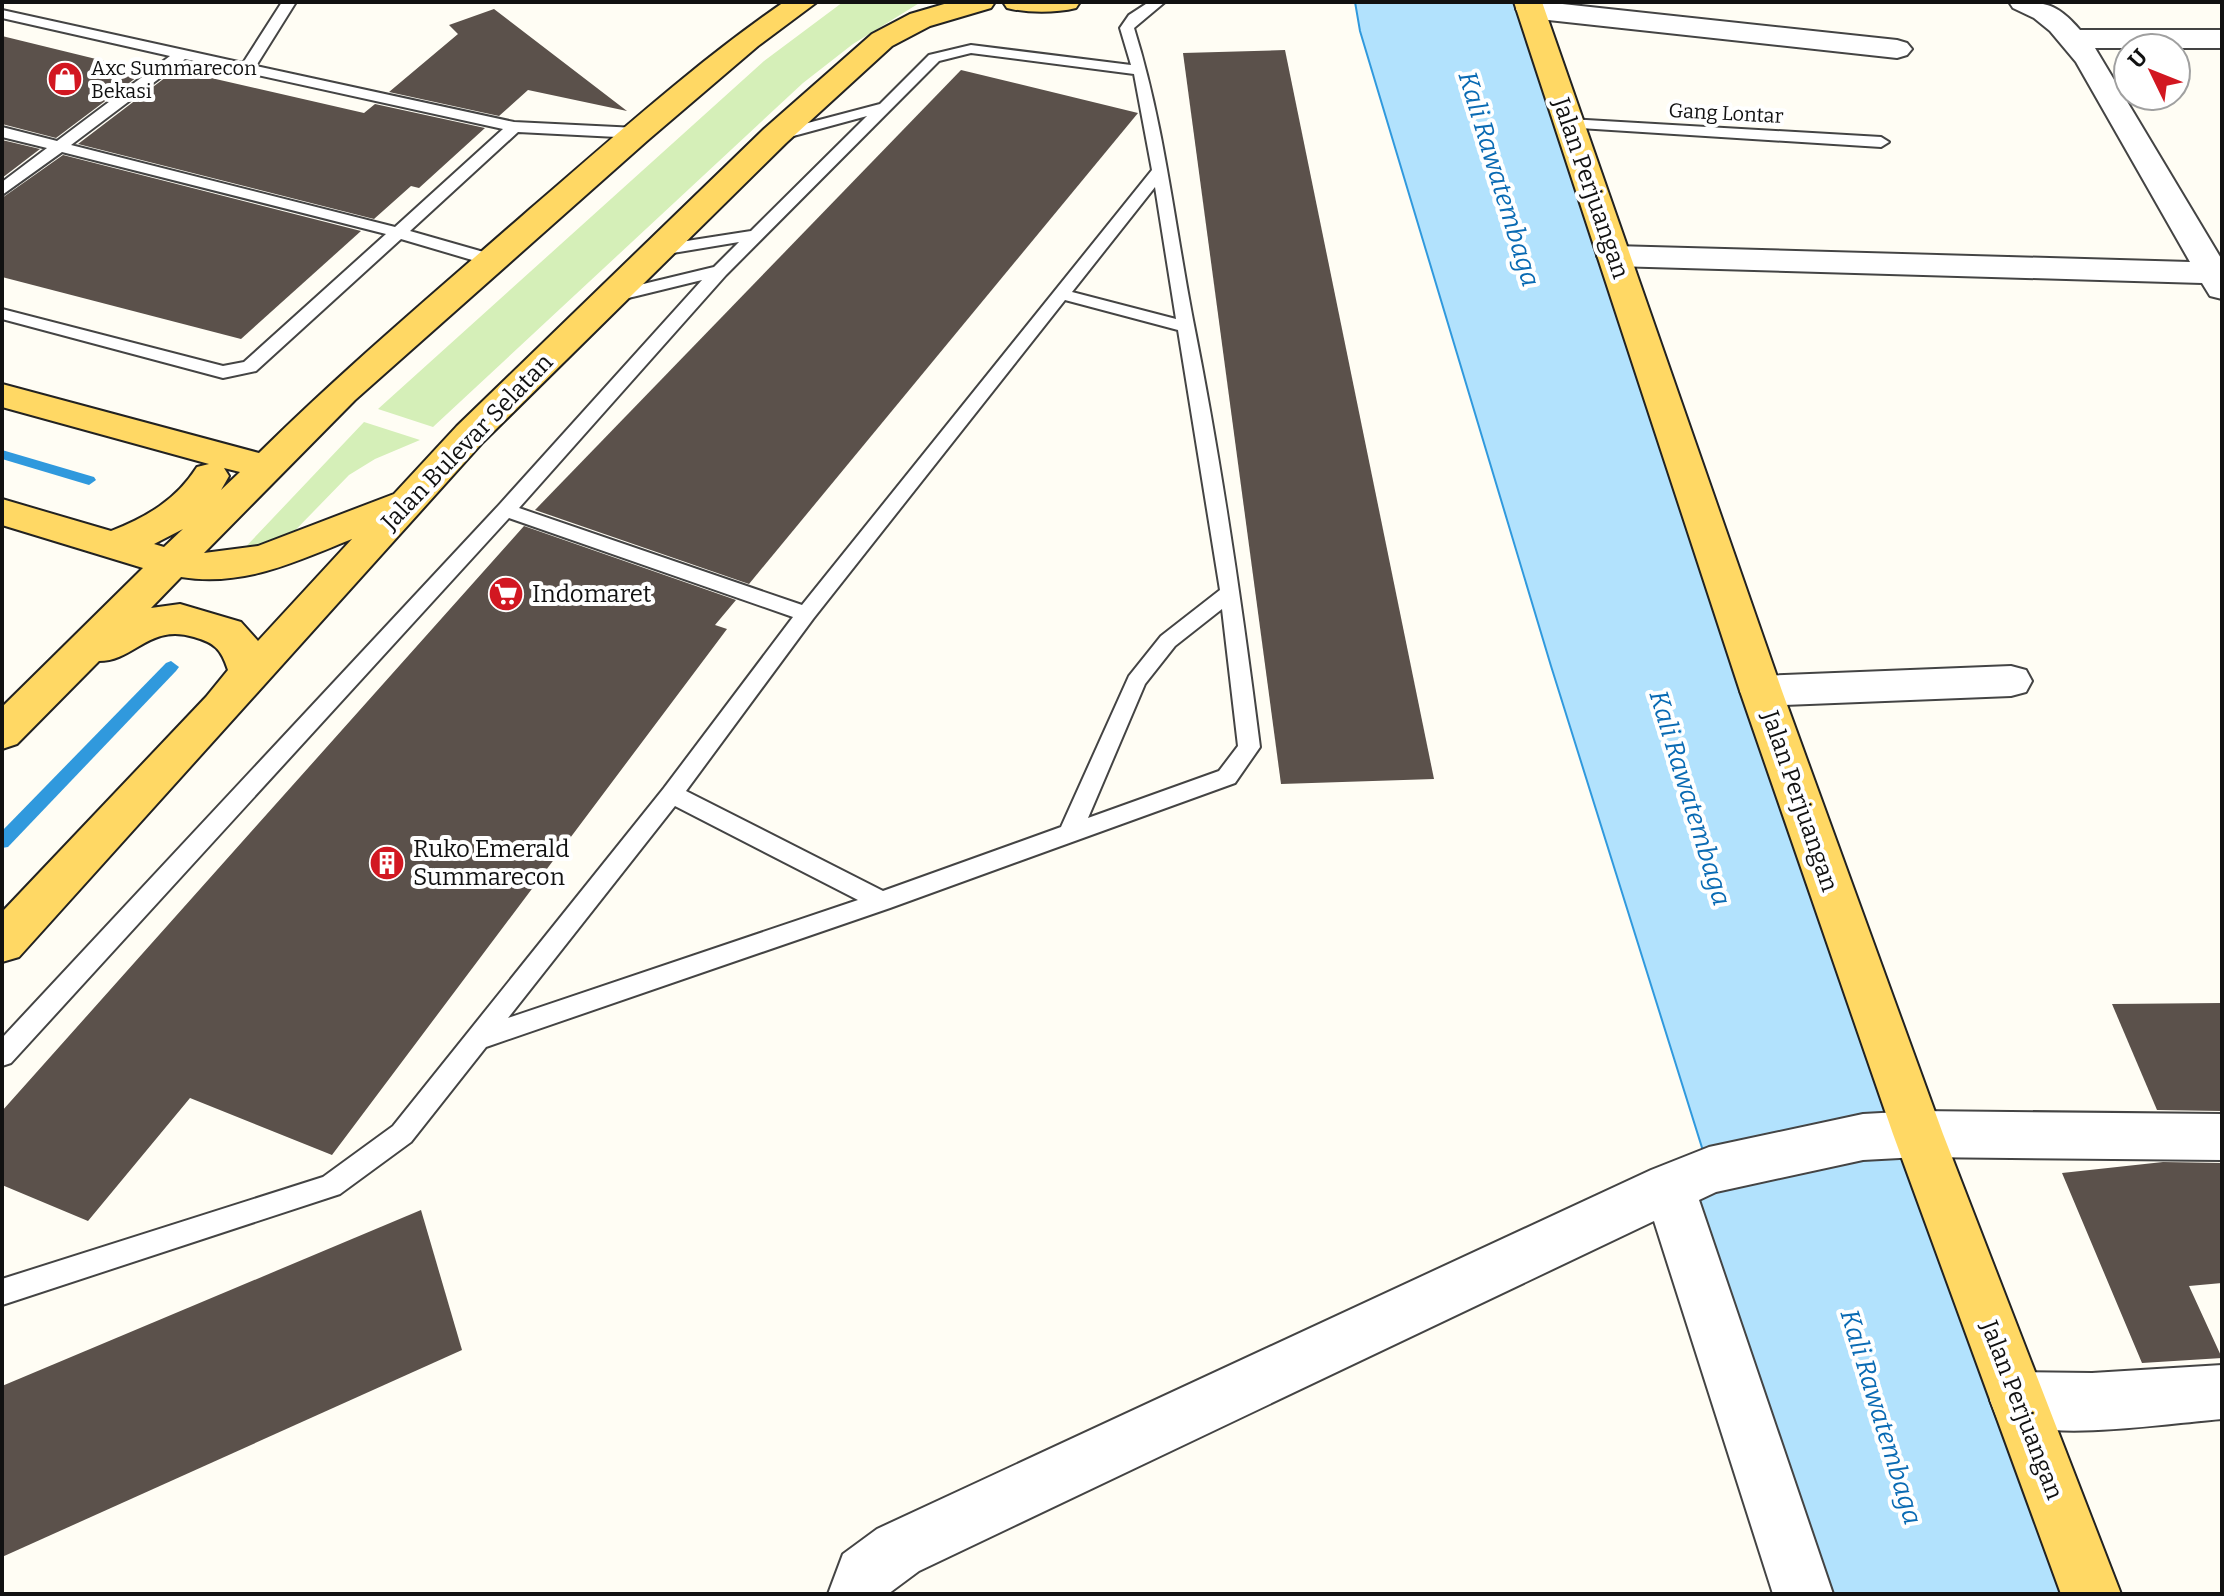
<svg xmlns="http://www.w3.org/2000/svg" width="2224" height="1596" font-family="Bitter,serif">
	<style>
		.green { fill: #d5efb8 }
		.water { fill: #b2e2fd; stroke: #3099dd; stroke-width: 2 }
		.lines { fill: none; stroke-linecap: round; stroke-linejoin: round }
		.stream { fill: #3099dd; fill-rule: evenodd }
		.building { fill: #5b514b }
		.service-casing { stroke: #444; stroke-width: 4 }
		.minor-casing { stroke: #444; stroke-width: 4 }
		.primary-casing { stroke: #222; stroke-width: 4 }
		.service { fill: #fff; fill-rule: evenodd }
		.minor { fill: #fff; fill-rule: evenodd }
		.primary { fill: #ffd864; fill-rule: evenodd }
		.labels { text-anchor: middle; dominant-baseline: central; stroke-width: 8; stroke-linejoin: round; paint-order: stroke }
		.far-poi-label { font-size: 20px; fill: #111; stroke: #fff; text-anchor: start }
		.far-street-label { font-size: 20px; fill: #111; stroke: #fff }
		.street-label { font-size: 24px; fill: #111; stroke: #fff }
		.poi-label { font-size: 24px; fill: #111; stroke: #fff; text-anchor: start }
		.water-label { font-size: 26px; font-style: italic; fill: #096ab3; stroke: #fff }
	</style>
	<rect width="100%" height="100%" fill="#fffdf4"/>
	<g class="green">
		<path d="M 843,2 L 921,2 L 853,44 L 803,83 L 433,427 L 378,409 L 764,61 Z"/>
		<path d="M 364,422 L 420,440 L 375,459 L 349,475 L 279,547 L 236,557 Z"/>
	</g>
	<path class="water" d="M 1355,2 L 1528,2 L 2091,1594 L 1803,1594 L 1669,1187 L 1709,1170 L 1551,666 L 1360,31 Z"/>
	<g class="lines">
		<g class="stream">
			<path d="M 2,450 L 94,477 L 96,480 L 89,485 L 2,459 Z"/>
			<path d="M 171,661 L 179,667 L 176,671 L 8,847 L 2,848 L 2,831 L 166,663 Z"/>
		</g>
	</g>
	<g class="building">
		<path d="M 494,9 L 627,111 L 528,90 L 499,116 L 389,92 L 458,34 L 449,25 Z"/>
		<path d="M 2,36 L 145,71 L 56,138 L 2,124 Z"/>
		<path d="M 1285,50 L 1434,779 L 1281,784 L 1183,53 Z"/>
		<path d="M 961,70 L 1138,113 L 749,584 L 535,510 Z"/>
		<path d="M 185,72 L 364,113 L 375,104 L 485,128 L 419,188 L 411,186 L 374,219 L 78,144 L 166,77 L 176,79 Z"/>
		<path d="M 2,140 L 40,149 L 2,178 Z"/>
		<path d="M 63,155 L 361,231 L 241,339 L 2,277 L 2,198 Z"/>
		<path d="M 524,526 L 736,600 L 715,625 L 727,629 L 332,1155 L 190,1098 L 88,1221 L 2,1185 L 2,1111 Z"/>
		<path d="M 2222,1003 L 2222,1111 L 2157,1110 L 2112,1004 Z"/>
		<path d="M 2163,1162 L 2222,1163 L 2222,1283 L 2189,1286 L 2222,1358 L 2142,1363 L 2062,1173 Z"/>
		<path d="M 421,1210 L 462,1350 L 2,1557 L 2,1386 Z"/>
	</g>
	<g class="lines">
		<defs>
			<g id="service">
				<path d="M 282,2 L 296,2 L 256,66 L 514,122 L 637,128 L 645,133 L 637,138 L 518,132 L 410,231 L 501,257 L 503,261 L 501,265 L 489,265 L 401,239 L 256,371 L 223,378 L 2,319 L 2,309 L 223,366 L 244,362 L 386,234 L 62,152 L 2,195 L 2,182 L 47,148 L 2,137 L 2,127 L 57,141 L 170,56 L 2,18 L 2,10 L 243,63 ZM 185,59 L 503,129 L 395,227 L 71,145 Z"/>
				<path d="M 1149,2 L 1165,2 L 1134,28 C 1164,124 1174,221 1193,320 C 1221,460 1242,604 1260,747 L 1235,783 L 890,908 L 486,1047 L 411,1142 L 340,1194 L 2,1305 L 2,1279 L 323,1177 L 393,1126 L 664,788 L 793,617 L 509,518 L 11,1063 L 2,1066 L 2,1038 L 499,505 L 702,280 L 612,302 L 603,297 L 606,293 L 714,267 L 739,242 L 661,255 L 653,250 L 661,245 L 751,231 L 867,116 L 775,141 L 770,139 L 770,133 L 880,104 L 929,55 L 971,45 L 1131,65 L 1120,28 L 1129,15 ZM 971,53 L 1134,74 L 1152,170 L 802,605 L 519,508 L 726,275 L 939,61 ZM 1155,187 L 1176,319 L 1072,292 ZM 1065,300 L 1178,330 L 1220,590 L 1161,636 L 1129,676 L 1061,827 L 883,891 L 686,791 L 813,619 ZM 1222,609 L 1238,746 L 1219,771 L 1088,818 L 1145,684 L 1175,646 ZM 675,806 L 858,900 L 508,1018 Z"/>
				<path d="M 1569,119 L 1881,137 L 1889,142 L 1881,147 L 1564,127 L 1564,121 Z"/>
			</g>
			<g id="minor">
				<path d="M 1544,2 L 1897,40 L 1907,43 L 1912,49 L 1907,55 L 1897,58 L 1530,18 L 1520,15 L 1516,9 L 1520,3 Z"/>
				<path d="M 2009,2 C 2045,2 2056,2 2080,30 L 2222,30 L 2222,48 L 2095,48 L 2222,260 L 2222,299 L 2210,296 L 2202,283 L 1614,266 L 1602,263 L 1597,256 L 1602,249 L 1614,246 L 2190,262 L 2076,62 L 2050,31 L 2034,18 L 2013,8 Z"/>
				<path d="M 2011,666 L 2026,670 L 2032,681 L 2026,692 L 2011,696 L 1761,706 L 1746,702 L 1740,691 L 1746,680 L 1761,676 Z"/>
				<path d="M 1918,1111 L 2222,1114 L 2222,1160 L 1918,1157 L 1863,1160 L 1716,1192 L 1699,1200 L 1833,1594 L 1773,1594 L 1654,1221 L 919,1571 L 888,1594 L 828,1594 L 843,1554 L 877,1529 L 1651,1170 L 1709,1147 L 1863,1114 Z"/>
				<path d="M 2222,1365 L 2222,1419 C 2161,1424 2053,1442 1998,1420 L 1990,1400 L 1998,1380 L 2018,1372 L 2092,1373 Z"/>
			</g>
			<g id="primary">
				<path d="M 784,2 L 817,2 L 758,46 L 648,140 L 355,400 L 204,553 L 258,546 L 394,494 L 457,426 L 764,129 L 872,34 L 910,14 L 951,2 L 995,2 L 991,8 L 930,26 L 892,46 L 786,143 L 483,442 L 19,957 L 2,962 L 2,912 L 206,697 L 228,670 C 221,649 215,643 194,637 C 149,623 135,661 99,661 L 17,744 L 2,749 L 2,707 L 143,568 L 2,525 L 2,499 L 111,531 C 147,517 176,500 197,467 L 209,464 L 2,407 L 2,384 L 259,453 C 346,367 439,289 530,209 C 613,138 694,64 784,2 ZM 224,468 L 240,472 L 221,490 L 229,476 ZM 183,529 L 164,547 L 154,544 ZM 352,539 L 258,641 L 241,622 L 180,604 L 151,608 L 181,577 C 244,587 295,562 352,539 Z"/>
				<path d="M 1003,2 L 1080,2 L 1076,8 C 1056,13 1027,13 1007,8 Z"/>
				<path d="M 1514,2 L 1542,2 L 1782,691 L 1943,1134 L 2121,1594 L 2061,1594 L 1893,1134 L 1740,691 Z"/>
			</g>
		</defs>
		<use href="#service" class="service-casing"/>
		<use href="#minor" class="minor-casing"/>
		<use href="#primary" class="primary-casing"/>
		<use href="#service" class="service"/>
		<use href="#minor" class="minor"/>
		<use href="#primary" class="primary"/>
	</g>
	<defs>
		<symbol id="shop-disc" viewBox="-11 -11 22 22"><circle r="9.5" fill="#d21721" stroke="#fff"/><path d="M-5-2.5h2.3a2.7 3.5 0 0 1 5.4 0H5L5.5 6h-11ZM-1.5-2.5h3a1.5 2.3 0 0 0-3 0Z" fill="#fff"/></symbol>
		<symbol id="supermarket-disc" viewBox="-11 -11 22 22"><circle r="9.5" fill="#d21721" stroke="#fff"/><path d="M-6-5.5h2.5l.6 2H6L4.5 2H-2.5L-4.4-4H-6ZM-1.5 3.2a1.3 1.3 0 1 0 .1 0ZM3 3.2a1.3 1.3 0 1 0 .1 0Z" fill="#fff"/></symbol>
		<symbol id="building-disc" viewBox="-11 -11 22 22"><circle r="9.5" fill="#d21721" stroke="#fff"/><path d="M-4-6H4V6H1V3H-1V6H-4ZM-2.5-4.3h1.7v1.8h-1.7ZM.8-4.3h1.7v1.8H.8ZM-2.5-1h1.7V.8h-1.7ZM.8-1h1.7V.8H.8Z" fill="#fff"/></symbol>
	</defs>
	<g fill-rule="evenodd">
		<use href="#shop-disc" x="45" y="59" width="40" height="40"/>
		<use href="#supermarket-disc" x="486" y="574" width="40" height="40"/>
		<use href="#building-disc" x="367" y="843" width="40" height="40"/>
	</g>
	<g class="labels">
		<g class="far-poi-label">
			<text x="91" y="68">Axc Summarecon<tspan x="91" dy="23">Bekasi</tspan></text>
		</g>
		<g class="far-street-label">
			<text transform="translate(1726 113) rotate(3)">Gang Lontar</text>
		</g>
		<g class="street-label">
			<text transform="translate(1591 188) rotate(71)">Jalan Perjuangan</text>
			<text transform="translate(467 442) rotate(-46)">Jalan Bulevar Selatan</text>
			<text transform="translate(1800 801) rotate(71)">Jalan Perjuangan</text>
			<text transform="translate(2022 1410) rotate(69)">Jalan Perjuangan</text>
		</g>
		<g class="poi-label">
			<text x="532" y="594">Indomaret</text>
			<text x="413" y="849">Ruko Emerald<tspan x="413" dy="28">Summarecon</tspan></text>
		</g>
		<g class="water-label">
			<text transform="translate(1499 179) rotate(73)">Kali Rawatembaga</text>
			<text transform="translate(1690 798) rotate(73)">Kali Rawatembaga</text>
			<text transform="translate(1881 1417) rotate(73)">Kali Rawatembaga</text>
		</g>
	</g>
	<rect width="2224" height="1596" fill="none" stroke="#111111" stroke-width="8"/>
	<g transform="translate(2152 72) rotate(313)"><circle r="38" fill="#ffffff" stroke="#a0a0a0" stroke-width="2"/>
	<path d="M0-6L14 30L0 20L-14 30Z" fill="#d21721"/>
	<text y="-12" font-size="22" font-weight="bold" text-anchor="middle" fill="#111111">U</text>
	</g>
</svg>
